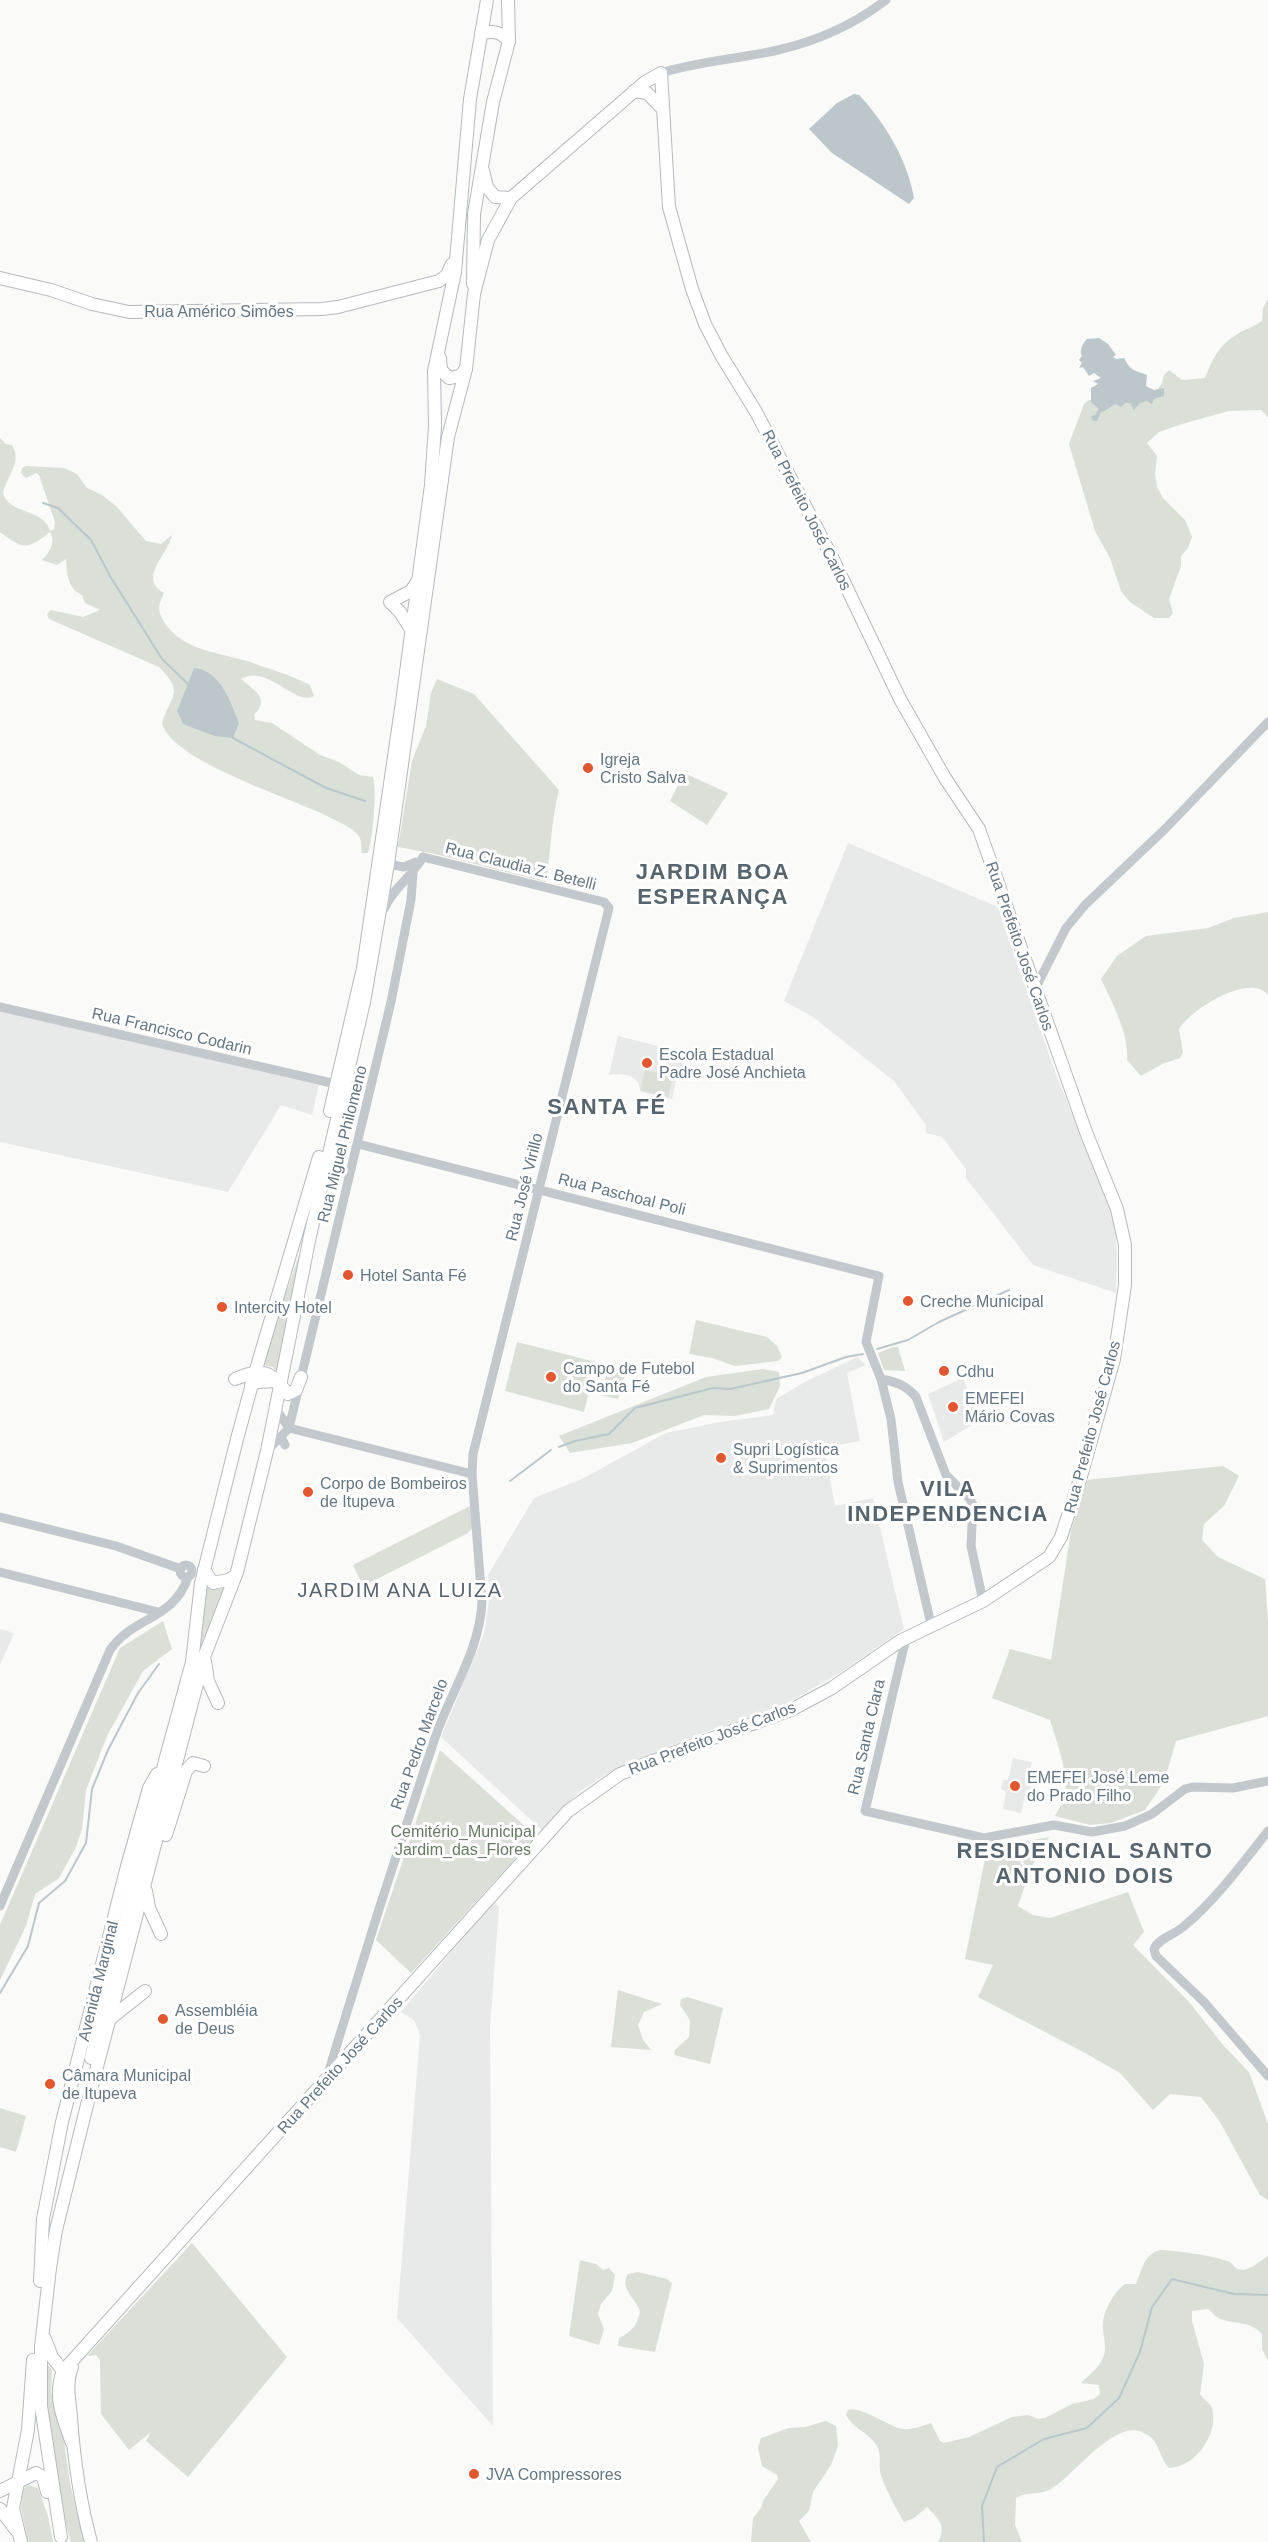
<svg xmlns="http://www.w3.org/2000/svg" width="1268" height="2542" font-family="Helvetica,sans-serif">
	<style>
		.built { fill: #e8e9e9 }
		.green { fill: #dadfd7; fill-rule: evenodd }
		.water { fill: #bbc7cb }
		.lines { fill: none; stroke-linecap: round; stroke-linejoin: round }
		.stream { stroke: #bbc7cb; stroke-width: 2 }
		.major-casing { stroke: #b5babe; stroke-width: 14 }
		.minor { stroke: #c3c8cc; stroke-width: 9 }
		.major { stroke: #fff; stroke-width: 12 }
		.poi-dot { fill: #e4572e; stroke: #fff; stroke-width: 2 }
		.labels { text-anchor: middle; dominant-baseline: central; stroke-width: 6; stroke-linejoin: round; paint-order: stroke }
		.street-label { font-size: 16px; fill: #657683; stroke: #fff }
		.poi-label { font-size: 16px; fill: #657683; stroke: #fff; text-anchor: start }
		.park-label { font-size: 16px; fill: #687a64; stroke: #fff }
		.quarter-label { font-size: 20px; letter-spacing: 1.5px; fill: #57646e; stroke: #fff }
		.district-label { font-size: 22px; font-weight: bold; letter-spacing: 1.5px; fill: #57646e; stroke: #fff }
	</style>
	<rect width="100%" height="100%" fill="#fafaf8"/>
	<g class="built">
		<path d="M 848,843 L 998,907 L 1058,1080 L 1114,1216 L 1117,1256 L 1116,1293 L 1033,1265 L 966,1178 L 966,1169 L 942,1137 L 926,1133 L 926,1125 L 894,1081 L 813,1017 L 784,1001 Z"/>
		<path d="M 0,1010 L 319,1085 L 312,1115 L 281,1105 L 228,1192 L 0,1142 Z"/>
		<path d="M 618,1036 L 685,1053 L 681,1077 L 677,1077 L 672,1099 L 641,1092 L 638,1082 L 631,1076 L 621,1074 L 609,1075 Z"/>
		<path d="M 857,1357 L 866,1365 L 847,1373 L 860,1441 L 838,1445 L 825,1451 L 835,1506 L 873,1498 L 904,1629 L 840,1673 L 775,1710 L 711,1730 L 606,1774 L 579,1792 L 542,1830 L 441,1737 L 484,1634 L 490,1595 L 488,1575 L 534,1498 L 582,1479 L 666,1433 L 720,1422 L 773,1415 L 776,1399 L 805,1382 Z"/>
		<path d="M 963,1378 L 980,1420 L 944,1442 L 928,1394 Z"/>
		<path d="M 0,1629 L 14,1633 L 0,1665 Z"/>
		<path d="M 1013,1758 L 1032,1762 L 1027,1785 L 1032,1786 L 1030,1798 L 1025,1797 L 1021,1813 L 1003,1809 L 1006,1792 L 1001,1789 L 1003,1780 L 1008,1780 Z"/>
		<path d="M 493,1902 L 499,1907 L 490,2027 L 493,2426 L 397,2318 L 420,2035 L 414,2020 L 401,2012 Z"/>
	</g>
	<g class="green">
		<path d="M 1268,299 L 1268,417 L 1261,410 L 1229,411 L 1182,424 L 1159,432 L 1147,443 L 1157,456 L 1155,474 L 1157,487 L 1163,498 L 1185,520 L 1192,537 L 1188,548 L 1181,556 L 1181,566 L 1169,599 L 1173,613 L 1169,618 L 1154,618 L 1130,602 L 1121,591 L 1110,558 L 1095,531 L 1069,444 L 1084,404 L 1089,400 L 1156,393 L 1162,383 L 1164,375 L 1169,370 L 1182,380 L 1205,378 C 1212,360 1219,345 1236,335 C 1244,329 1253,328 1262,321 L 1263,308 Z"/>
		<path d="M 0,438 L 6,444 L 12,445 C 23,463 6,476 3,493 C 9,515 44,508 50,531 L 54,529 L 55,522 L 39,475 L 36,473 L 26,478 L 21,473 L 22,468 L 26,466 L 64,468 L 77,474 L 87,488 L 102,495 L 116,506 L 146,541 L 161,544 L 172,535 C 168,555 137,578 164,593 C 158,606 157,610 164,622 C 184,652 219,652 250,662 C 270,669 291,675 310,685 L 314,696 C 296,707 266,663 241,679 C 255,691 270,698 254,715 L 255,720 L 272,723 L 320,755 L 339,762 L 359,775 L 373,777 C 377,793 373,836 368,853 L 362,853 C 361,847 362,839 358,835 C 352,827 340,823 331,818 C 295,799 172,762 162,723 C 171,694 185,693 159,667 L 49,619 L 47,614 L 51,610 L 83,617 L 100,610 L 85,603 L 82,595 C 67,589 67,572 66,559 L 57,565 L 42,560 C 50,552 56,542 50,532 C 27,550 24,550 0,532 ZM 194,669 L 194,727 L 183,724 L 177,711 Z"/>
		<path d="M 437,679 L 474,694 L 559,790 C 551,821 551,851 546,882 L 435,854 L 398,847 L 412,761 L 426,726 L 431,693 Z"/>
		<path d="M 684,773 L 728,793 L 707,825 L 670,801 Z"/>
		<path d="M 1268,912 L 1268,995 C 1250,972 1190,1010 1179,1029 L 1183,1052 L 1180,1058 L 1162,1064 L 1141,1076 L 1127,1060 C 1129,1034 1112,1002 1101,979 L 1117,956 L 1146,936 L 1208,928 L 1234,918 Z"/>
		<path d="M 645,1070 L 673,1077 L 668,1098 L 640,1090 Z"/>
		<path d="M 300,1253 L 277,1372 L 273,1367 L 261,1364 Z"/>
		<path d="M 696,1320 L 767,1337 L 777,1346 L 782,1357 L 778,1361 L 735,1366 L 712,1358 L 689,1354 Z"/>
		<path d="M 517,1342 L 596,1362 L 584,1412 L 505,1391 Z"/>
		<path d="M 893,1347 L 898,1347 L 905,1371 L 884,1370 L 878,1353 Z"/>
		<path d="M 609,1366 L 626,1371 L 618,1399 L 601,1395 Z"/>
		<path d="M 763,1369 L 779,1372 L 780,1386 L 769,1409 L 735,1416 L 704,1415 L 632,1443 L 570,1453 L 559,1436 L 706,1377 Z"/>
		<path d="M 1223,1466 L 1239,1476 L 1224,1506 L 1204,1524 L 1202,1540 L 1218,1557 L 1265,1579 L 1268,1621 L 1268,1716 L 1176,1741 L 1164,1782 L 1145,1810 L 1111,1823 L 1090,1825 L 1055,1816 C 1058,1810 1064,1802 1065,1795 C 1068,1770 1057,1743 1050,1720 L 992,1698 L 1010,1649 L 1051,1660 L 1071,1531 L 1086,1480 Z"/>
		<path d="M 472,1505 L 473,1527 L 468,1533 L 363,1586 L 353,1565 Z"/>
		<path d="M 205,1585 L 212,1589 L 226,1588 L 199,1655 Z"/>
		<path d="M 163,1621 L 172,1649 L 143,1671 L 107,1736 L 86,1790 L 82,1829 L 76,1847 L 59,1878 L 35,1894 L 26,1926 L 0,1980 L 0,1925 L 120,1648 Z"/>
		<path d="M 440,1750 L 536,1836 L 411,1973 L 376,1940 Z"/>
		<path d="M 1049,1837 L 1031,1868 L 1029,1871 L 1022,1860 L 1023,1842 Z"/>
		<path d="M 1020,1842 L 1019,1860 L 1028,1876 L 1018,1906 L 1033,1915 L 1050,1918 L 1128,1892 L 1144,1932 L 1133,1945 L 1190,2003 L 1223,2045 L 1249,2072 L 1268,2124 L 1268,2200 L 1260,2195 L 1220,2122 L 1201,2097 L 1170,2094 L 1153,2110 L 1120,2073 L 1087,2054 L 978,1997 L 993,1965 L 965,1959 L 987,1849 Z"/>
		<path d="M 618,1990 L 662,2004 L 644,2012 L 638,2025 L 643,2040 L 651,2050 L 611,2047 Z"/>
		<path d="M 687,1997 L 723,2008 L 710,2064 L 674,2055 L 675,2050 L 689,2037 L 690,2020 L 680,2005 L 681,1999 Z"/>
		<path d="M 0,2108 L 26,2116 L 16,2152 L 0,2147 Z"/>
		<path d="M 192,2243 L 287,2357 L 188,2477 L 146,2441 L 151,2432 L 129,2450 L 101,2414 L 100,2360 L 96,2355 L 87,2356 Z"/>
		<path d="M 1160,2250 C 1177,2251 1211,2255 1227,2261 C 1234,2263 1234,2270 1243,2270 C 1252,2269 1260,2261 1268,2256 L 1268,2361 L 1262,2349 L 1262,2334 C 1251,2321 1234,2324 1220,2319 C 1216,2317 1212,2312 1208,2309 L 1192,2311 L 1192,2321 L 1204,2364 L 1200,2394 C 1203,2400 1210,2402 1212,2408 C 1219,2434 1196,2467 1169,2468 C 1157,2455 1162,2441 1142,2432 C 1113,2420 1074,2476 1051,2489 C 1041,2495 1027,2491 1016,2498 L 1015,2525 L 1022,2542 L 938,2542 C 947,2526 938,2518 927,2507 L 914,2518 L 904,2522 C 897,2510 882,2483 880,2471 C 879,2463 881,2456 878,2448 C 871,2433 853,2429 846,2415 L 848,2410 C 859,2405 888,2426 902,2429 C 912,2430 922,2426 931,2423 L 940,2441 L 944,2443 L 969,2437 L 1012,2417 L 1028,2415 L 1038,2419 L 1045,2418 L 1072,2404 L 1094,2399 L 1100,2394 L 1099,2385 L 1081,2383 C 1089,2375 1099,2368 1103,2358 C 1107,2348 1104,2339 1103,2330 C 1101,2314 1113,2293 1125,2284 L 1136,2284 C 1142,2270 1144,2254 1160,2250 Z"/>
		<path d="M 580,2260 L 596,2264 L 603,2270 L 609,2268 L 615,2275 L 612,2291 L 601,2304 L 598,2314 L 604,2329 L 599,2345 L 569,2336 Z"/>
		<path d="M 638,2272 L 667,2279 L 672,2283 L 655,2352 L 618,2346 L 619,2338 C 632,2332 638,2324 640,2311 C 635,2297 619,2289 628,2274 Z"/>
		<path d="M 46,2363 L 52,2370 L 51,2393 L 62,2426 L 70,2484 L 84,2542 L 71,2542 C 55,2485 45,2422 46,2363 Z"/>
		<path d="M 826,2421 L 836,2426 L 838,2446 L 831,2465 L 813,2492 L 809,2511 L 799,2521 L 811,2542 L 751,2542 L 753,2518 L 761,2508 L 763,2501 L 778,2479 L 777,2475 L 762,2466 L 758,2448 L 761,2438 L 789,2428 L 805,2427 Z"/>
		<path d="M 28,2485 L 38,2488 L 48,2516 L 53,2542 L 28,2542 L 21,2508 L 23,2489 Z"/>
	</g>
	<g class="water">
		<path d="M 854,94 L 859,95 C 885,123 907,159 914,198 L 909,204 L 832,153 L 809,129 L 837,103 Z"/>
		<path d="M 1099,338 L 1108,344 L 1116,355 L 1113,357 L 1116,359 L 1124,358 C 1132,372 1132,369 1147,375 L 1146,386 L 1154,390 L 1164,388 L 1164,396 L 1154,399 L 1152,404 L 1147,401 L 1140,403 L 1134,410 L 1130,403 L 1125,403 L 1121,407 L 1116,404 C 1110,406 1108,410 1101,412 L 1097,421 L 1093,421 L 1091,416 L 1095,415 L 1099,409 L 1091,402 L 1091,388 L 1098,384 L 1093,381 L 1101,378 L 1094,373 L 1089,376 L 1083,367 L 1079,368 L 1082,363 L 1079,360 L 1082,356 C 1079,352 1082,344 1087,339 Z"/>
		<path d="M 194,668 C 221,671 230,701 239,723 L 233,738 L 215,736 L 183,724 L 177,711 Z"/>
	</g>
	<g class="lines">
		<g class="stream">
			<path d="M 43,503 L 58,508 L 91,540 L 110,576 L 162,659 L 188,684"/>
			<path d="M 233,738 L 326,788 L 365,801"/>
			<path d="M 877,1349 L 908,1340 L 939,1322 L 1009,1290"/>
			<path d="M 559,1447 L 575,1441 L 609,1434 L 635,1408 L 713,1388 L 730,1389 L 802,1373 L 846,1357 L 863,1354"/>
			<path d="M 510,1481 L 551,1450"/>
			<path d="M 0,1993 L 28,1946 L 39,1903 L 65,1881 L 86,1843 L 92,1789 L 108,1750 L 138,1693 L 159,1664"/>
			<path d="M 984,2542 L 982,2506 L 997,2467 L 1044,2439 L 1087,2428 L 1119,2398 L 1140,2352 L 1152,2307 L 1172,2279 L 1234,2294 L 1268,2295"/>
		</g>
		<defs>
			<g id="major">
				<path d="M 481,33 C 493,31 500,31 509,41"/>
				<path d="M 634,91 L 647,93 L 663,109"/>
				<path d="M 483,170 L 487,187 L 495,197 L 511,198"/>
				<path d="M 0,278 L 51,290 L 92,304 L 129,312 L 322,309 L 338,307 L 439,281 L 447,275 L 452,264"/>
				<path d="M 473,284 L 474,214 L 493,102 L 509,41 L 508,0"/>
				<path d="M 440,358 L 441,370 L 449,378 L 460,376 L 466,369"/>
				<path d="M 412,631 L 400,612 L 390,602 L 411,591 L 417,582"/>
				<path d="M 330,1111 L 363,968 L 402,702 L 431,485 L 435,426 L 434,371 L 455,272 L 470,99 L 487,0"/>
				<path d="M 235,1379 C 250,1373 265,1367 277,1381"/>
				<path d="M 251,1385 L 257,1382 L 277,1381 L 288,1394 L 296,1390 L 301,1377"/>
				<path d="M 204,1570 L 213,1583 L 228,1580 L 235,1576"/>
				<path d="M 205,1661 L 208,1681 L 218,1703"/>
				<path d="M 166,1835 L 186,1771 L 193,1763 L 204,1766"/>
				<path d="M 146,1891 L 149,1908 L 161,1934"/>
				<path d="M 111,2018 L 145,1991"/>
				<path d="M 91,2058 L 166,1757 L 192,1662 L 201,1583 L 237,1439 L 255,1373 L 319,1157"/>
				<path d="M 40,2281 L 43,2219 L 62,2122 L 126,1870 L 149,1788 L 157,1774"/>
				<path d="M 45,2339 L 52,2357 L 63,2371 L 65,2379"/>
				<path d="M 72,2367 C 65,2384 70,2400 71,2418 C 74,2459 80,2502 91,2542"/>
				<path d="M 0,2491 L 36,2473 L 43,2477 L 47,2492"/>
				<path d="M 0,2509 L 16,2530"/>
				<path d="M 61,2537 L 41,2406 L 41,2347 L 50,2268 L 56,2230 L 87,2105 L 204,1657 L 237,1572 L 267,1451 L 310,1236 L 364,1002 L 388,864 L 448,437 L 466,369 L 474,294 L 488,240 L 511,198 L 645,82 L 661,73 L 669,207 L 692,289 L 705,324 L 721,355 L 756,412 L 833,559 L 900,699 L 945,778 L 979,829 L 1086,1132 L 1117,1209 L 1125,1245 L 1125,1285 L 1114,1359 L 1081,1476 L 1061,1537 L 1049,1557 L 983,1601 L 900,1641 L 832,1688 L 791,1710 L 702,1742 L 620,1774 L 568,1811 L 63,2371 C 53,2396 63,2418 72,2443"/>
				<path d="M 21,2542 L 13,2508 L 28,2430 L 33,2360"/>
			</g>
		</defs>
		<use href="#major" class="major-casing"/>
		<g class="minor">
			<path d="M 661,73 C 700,61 739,59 778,50 C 817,41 855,24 886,0"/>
			<path d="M 388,864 L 404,867 L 416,862"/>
			<path d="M 384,909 C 393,888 410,879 423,857"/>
			<path d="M 1035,989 L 1066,928 L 1085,905 L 1165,829 L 1268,722"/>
			<path d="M 0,1007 L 336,1084"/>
			<path d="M 358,1144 L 879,1276 L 866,1342 L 881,1379 L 891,1419 L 898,1482 L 931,1624"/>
			<path d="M 881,1379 C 896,1382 906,1385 916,1397 L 946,1475 L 970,1499 L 973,1505 L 971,1546 L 983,1601"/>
			<path d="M 276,1409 L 289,1428"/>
			<path d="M 289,1428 L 391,1002 L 411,900 L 413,873 L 412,865"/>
			<path d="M 289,1428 L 472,1474"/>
			<path d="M 278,1438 L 281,1437 L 285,1445"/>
			<path d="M 268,1450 L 289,1428"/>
			<path d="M 0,1517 L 116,1546 L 181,1569"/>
			<circle cx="186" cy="1571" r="6"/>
			<path d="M 0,1572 L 158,1612"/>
			<path d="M 906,1638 L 865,1811 L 984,1838 L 1054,1825 L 1092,1832 L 1125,1826 L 1152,1814 L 1185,1789 L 1193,1787 L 1233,1788 L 1268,1781"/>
			<path d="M 1268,1831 C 1244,1862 1213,1903 1183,1927 C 1174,1935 1159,1938 1154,1949 L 1156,1956 L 1204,2002 L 1268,2076"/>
			<path d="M 0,1906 L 110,1650 C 132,1617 174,1620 188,1577"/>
			<path d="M 328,2074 C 362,1961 398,1848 436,1735 C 451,1692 480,1649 482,1602 L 472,1474 L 473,1454 L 609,908 L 604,902 L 423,857"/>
		</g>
		<use href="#major" class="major"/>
	</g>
	<g class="poi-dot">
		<circle cx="588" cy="768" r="6"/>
		<circle cx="647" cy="1063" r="6"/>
		<circle cx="348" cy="1275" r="6"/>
		<circle cx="908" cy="1301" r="6"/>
		<circle cx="222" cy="1307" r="6"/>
		<circle cx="944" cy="1371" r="6"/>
		<circle cx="551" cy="1377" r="6"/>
		<circle cx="953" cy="1407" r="6"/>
		<circle cx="721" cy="1458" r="6"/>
		<circle cx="308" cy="1492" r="6"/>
		<circle cx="1015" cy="1786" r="6"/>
		<circle cx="163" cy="2019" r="6"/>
		<circle cx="50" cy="2084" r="6"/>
		<circle cx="474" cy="2474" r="6"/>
	</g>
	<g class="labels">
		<g class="street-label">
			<text x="219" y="311">Rua Américo Simões</text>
			<text transform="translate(807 510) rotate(63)">Rua Prefeito José Carlos</text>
			<text transform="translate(521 866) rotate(14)">Rua Claudia Z. Betelli</text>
			<text transform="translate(1020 946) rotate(71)">Rua Prefeito José Carlos</text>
			<text transform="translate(172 1031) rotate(13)">Rua Francisco Codarin</text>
			<text transform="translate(342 1144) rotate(-76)">Rua Miguel Philomeno</text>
			<text transform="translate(524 1187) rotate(-76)">Rua José Virillo</text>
			<text transform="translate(622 1194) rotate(14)">Rua Paschoal Poli</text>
			<text transform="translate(1092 1427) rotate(-75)">Rua Prefeito José Carlos</text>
			<text transform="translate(866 1737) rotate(-77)">Rua Santa Clara</text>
			<text transform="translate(712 1738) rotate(-21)">Rua Prefeito José Carlos</text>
			<text transform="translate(419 1744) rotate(-70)">Rua Pedro Marcelo</text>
			<text transform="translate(98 1981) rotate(-76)">Avenida Marginal</text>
			<text transform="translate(340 2065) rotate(-48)">Rua Prefeito José Carlos</text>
		</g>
		<g class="poi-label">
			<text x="600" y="759">Igreja<tspan x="600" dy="18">Cristo Salva</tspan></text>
			<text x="659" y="1054">Escola Estadual<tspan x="659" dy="18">Padre José Anchieta</tspan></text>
			<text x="360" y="1275">Hotel Santa Fé</text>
			<text x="920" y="1301">Creche Municipal</text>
			<text x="234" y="1307">Intercity Hotel</text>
			<text x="563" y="1368">Campo de Futebol<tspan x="563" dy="18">do Santa Fé</tspan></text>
			<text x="956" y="1371">Cdhu</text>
			<text x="965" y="1398">EMEFEI<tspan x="965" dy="18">Mário Covas</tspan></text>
			<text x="733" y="1449">Supri Logística<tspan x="733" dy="18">&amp; Suprimentos</tspan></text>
			<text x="320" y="1483">Corpo de Bombeiros<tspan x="320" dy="18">de Itupeva</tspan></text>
			<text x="1027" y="1777">EMEFEI José Leme<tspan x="1027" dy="18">do Prado Filho</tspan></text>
			<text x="175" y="2010">Assembléia<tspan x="175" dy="18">de Deus</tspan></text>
			<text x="62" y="2075">Câmara Municipal<tspan x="62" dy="18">de Itupeva</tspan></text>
			<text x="486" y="2474">JVA Compressores</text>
		</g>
		<g class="park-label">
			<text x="463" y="1831">Cemitério_Municipal<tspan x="463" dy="18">Jardim_das_Flores</tspan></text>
		</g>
		<g class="quarter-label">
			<text x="400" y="1590">JARDIM ANA LUIZA</text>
		</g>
		<g class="district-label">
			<text x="713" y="871">JARDIM BOA<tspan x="713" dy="25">ESPERANÇA</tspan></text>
			<text x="607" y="1106">SANTA FÉ</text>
			<text x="948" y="1488">VILA<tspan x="948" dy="25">INDEPENDENCIA</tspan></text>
			<text x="1085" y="1850">RESIDENCIAL SANTO<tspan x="1085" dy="25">ANTONIO DOIS</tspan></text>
		</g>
	</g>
</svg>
